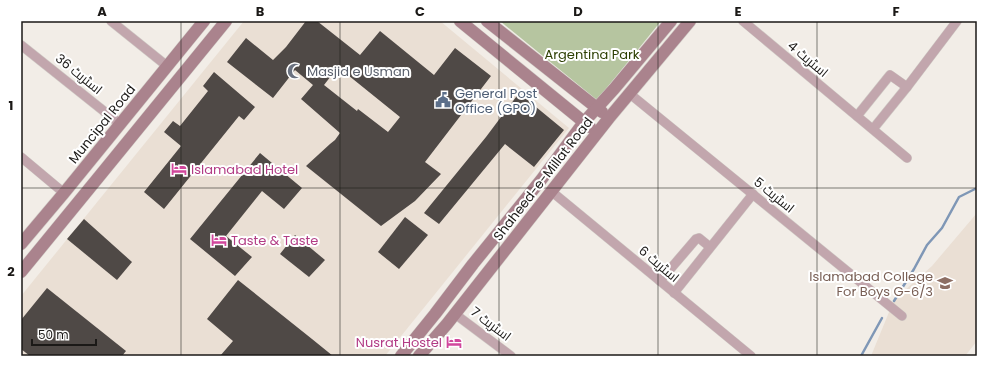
<svg xmlns="http://www.w3.org/2000/svg" width="998" height="377" font-family="Poppins,Cairo,sans-serif">
	<style>
		.built { fill: #eadfd4 }
		.green { fill: #b6c5a0 }
		.lines { fill: none; stroke-linecap: round; stroke-linejoin: round }
		.stream { stroke: #7f97b6; stroke-width: 2.5 }
		.building { fill: #4f4946; fill-rule: evenodd }
		.street-casing { stroke: #d0cbc6; stroke-width: 10 }
		.secondary-casing { stroke: #d0cbc6; stroke-width: 13 }
		.street { stroke: #c2a6ad; stroke-width: 9 }
		.secondary { stroke: #aa838d; stroke-width: 12 }
		.grid { fill: none; stroke: #1b1917; stroke-width: 1; stroke-opacity: 0.55 }
		.labels { text-anchor: middle; dominant-baseline: central; stroke-width: 4; stroke-linejoin: round; paint-order: stroke }
		.park-label { font-size: 13px; fill: #2d3f03; stroke: #fff }
		.street-label { font-size: 13px; fill: #1b1917; stroke: #fff }
		.worship-label { font-size: 13px; fill: #5b616d; stroke: #fff; text-anchor: start }
		.service-label { font-size: 13px; fill: #4e5e75; stroke: #fff; text-anchor: start }
		.hotel-label { font-size: 13px; fill: #b23c85; stroke: #fff; text-anchor: start }
		.education-label { font-size: 13px; fill: #785e54; stroke: #fff; text-anchor: end }
		.neatline { fill: none; stroke: #1b1917; stroke-width: 1.5 }
		.grid-label { font-size: 13px; text-anchor: middle; font-weight: bold; fill: #1b1917 }
	</style>
	<rect width="100%" height="100%" fill="#f2ede7"/>
	<g class="built">
		<path d="M 244,21 L 440,21 L 569,128 L 385,356 L 21,356 L 21,296 Z"/>
		<path d="M 977,213 L 977,341 L 965,356 L 871,356 L 894,300 L 932,266 Z"/>
	</g>
	<path class="green" d="M 500,21 L 661,21 L 597,100 Z"/>
	<g class="lines">
		<g class="stream">
			<path d="M 894,301 L 914,269 L 927,245 L 942,228 L 959,197 L 977,188"/>
			<path d="M 861,356 L 882,318"/>
		</g>
	</g>
	<g class="building">
		<path d="M 306,21 L 317,21 L 360,55 L 380,31 L 434,75 L 455,48 L 491,76 L 425,162 L 441,174 L 415,201 L 381,226 L 306,166 L 330,144 L 335,140 L 340,133 L 301,99 L 313,85 L 295,70 L 273,98 L 227,62 L 246,38 L 273,60 L 286,47 ZM 338,67 L 400,117 L 388,132 L 358,109 L 357,111 L 324,85 Z"/>
		<path d="M 214,72 L 255,107 L 244,120 L 239,116 L 164,209 L 144,192 L 181,146 L 164,132 L 173,121 L 180,126 L 208,91 L 203,86 Z"/>
		<path d="M 519,93 L 564,130 L 534,167 L 505,144 L 439,224 L 424,213 L 486,137 Z"/>
		<path d="M 260,153 L 302,188 L 284,209 L 262,191 L 226,236 L 252,257 L 235,276 L 190,239 Z"/>
		<path d="M 405,217 L 428,235 L 399,269 L 378,252 Z"/>
		<path d="M 84,219 L 132,262 L 117,280 L 67,239 Z"/>
		<path d="M 295,235 L 325,260 L 309,277 L 280,254 Z"/>
		<path d="M 238,280 L 312,339 L 333,356 L 220,356 L 233,341 L 207,319 Z"/>
		<path d="M 47,288 L 126,351 L 122,356 L 30,356 L 21,349 L 21,320 Z"/>
	</g>
	<g class="lines">
		<defs>
			<g id="street">
				<path d="M 111,21 L 167,66"/>
				<path d="M 743,21 L 907,158"/>
				<path d="M 21,45 L 120,124"/>
				<path d="M 630,94 L 902,316"/>
				<path d="M 857,116 L 890,75 L 907,87"/>
				<path d="M 873,129 L 907,87 L 957,21"/>
				<path d="M 21,157 L 64,193"/>
				<path d="M 551,191 L 751,356"/>
				<path d="M 660,281 L 696,239 L 699,238 L 710,247"/>
				<path d="M 674,293 L 753,194"/>
				<path d="M 455,314 L 511,356"/>
			</g>
			<g id="secondary">
				<path d="M 460,21 L 590,127"/>
				<path d="M 487,21 L 602,112"/>
				<path d="M 21,244 L 64,193 L 204,21"/>
				<path d="M 21,272 L 102,173 L 226,21"/>
				<path d="M 401,356 L 435,314 L 473,264 L 541,180 L 584,122 L 614,89 L 671,21"/>
				<path d="M 419,356 L 447,324 L 609,118 L 690,21"/>
			</g>
		</defs>
		<use href="#street" class="street-casing"/>
		<use href="#secondary" class="secondary-casing"/>
		<use href="#street" class="street"/>
		<use href="#secondary" class="secondary"/>
	</g>
	<path class="grid" d="M 181,21 L 181,356M 340,21 L 340,356M 499,21 L 499,356M 658,21 L 658,356M 817,21 L 817,356M 21,188 L 977,188"/>
	<defs>
		<symbol id="mosque-bare" viewBox="-9 -9 18 18"><path d="M3.5-4.9A6 6 0 1 0 3.5 4.9A5 5 0 1 1 3.5-4.9Z" fill="#6b7280" stroke="#fff" stroke-width="2.5" paint-order="stroke"/></symbol>
		<symbol id="civic-bare" viewBox="-9 -9 18 18"><path d="M-.6-6.5H3V-4.5H.6V-3L4-1V1h2V6H-6V1h2V-1L-.6-3ZM-1.2 2.5V6h2.4V2.5Z" fill="#5c6f8a" stroke="#fff" stroke-width="2.5" paint-order="stroke"/></symbol>
		<symbol id="hotel-bare" viewBox="-9 -9 18 18"><path d="M-6-4.5h1.5V1H6V5H4.5V3h-9V5H-6ZM-4 0a1.8 1.8 0 1 1 3.6 0ZM.5 0V-2.5h3Q6-2.5 6 0Z" fill="#d1479c" stroke="#fff" stroke-width="2.5" paint-order="stroke"/></symbol>
		<symbol id="university-bare" viewBox="-9 -9 18 18"><path d="M0-5L7-2L0 1L-7-2ZM-4 1L0 2.5L4 1V4Q0 6-4 4Z" fill="#8d6e63" stroke="#fff" stroke-width="2.5" paint-order="stroke"/></symbol>
	</defs>
	<g fill-rule="evenodd">
		<use href="#mosque-bare" x="284" y="60" width="22" height="22"/>
		<use href="#civic-bare" x="432" y="89" width="22" height="22"/>
		<use href="#hotel-bare" x="168" y="158" width="22" height="22"/>
		<use href="#hotel-bare" x="208" y="229" width="22" height="22"/>
		<use href="#university-bare" x="934" y="272" width="22" height="22"/>
		<use href="#hotel-bare" x="443" y="331" width="22" height="22"/>
	</g>
	<g class="labels">
		<g class="park-label">
			<text x="592" y="54">Argentina Park</text>
		</g>
		<g class="street-label">
			<text transform="translate(808 59) rotate(40)">اسٹریٹ 4</text>
			<text transform="translate(79 74) rotate(39)">اسٹریٹ 36</text>
			<text transform="translate(102 124) rotate(-51)">Muncipal Road</text>
			<text transform="translate(543 179) rotate(-52)">Shaheed-e-Millat Road</text>
			<text transform="translate(774 195) rotate(39)">اسٹریٹ 5</text>
			<text transform="translate(659 264) rotate(40)">اسٹریٹ 6</text>
			<text transform="translate(491 324) rotate(37)">اسٹریٹ 7</text>
		</g>
		<g class="worship-label">
			<text x="307" y="71">Masjid e Usman</text>
		</g>
		<g class="service-label">
			<text x="455" y="93">General Post<tspan x="455" dy="15">Office (GPO)</tspan></text>
		</g>
		<g class="hotel-label">
			<text x="191" y="169">Islamabad Hotel</text>
			<text x="231" y="240">Taste &amp; Taste</text>
			<text x="442" y="342" text-anchor="end">Nusrat Hostel</text>
		</g>
		<g class="education-label">
			<text x="933" y="276">Islamabad College<tspan x="933" dy="15">For Boys G-6/3</tspan></text>
		</g>
	</g>
	<rect width="998" height="377" fill="none" stroke="#ffffff" stroke-width="44"/>
	<path d="M32 339v6h64v-6" fill="none" stroke="#1b1917" stroke-width="2"/>
	<text x="38" y="339" font-size="12" fill="#1b1917" stroke="#ffffff" stroke-width="3" paint-order="stroke">50 m</text>
	<rect x="22" y="22" width="954" height="333" class="neatline"/>
	<g class="grid-label">
		<text x="102" y="16">A</text>
		<text x="260" y="16">B</text>
		<text x="420" y="16">C</text>
		<text x="578" y="16">D</text>
		<text x="738" y="16">E</text>
		<text x="896" y="16">F</text>
		<text x="11" y="110">1</text>
		<text x="11" y="276">2</text>
	</g>
</svg>
